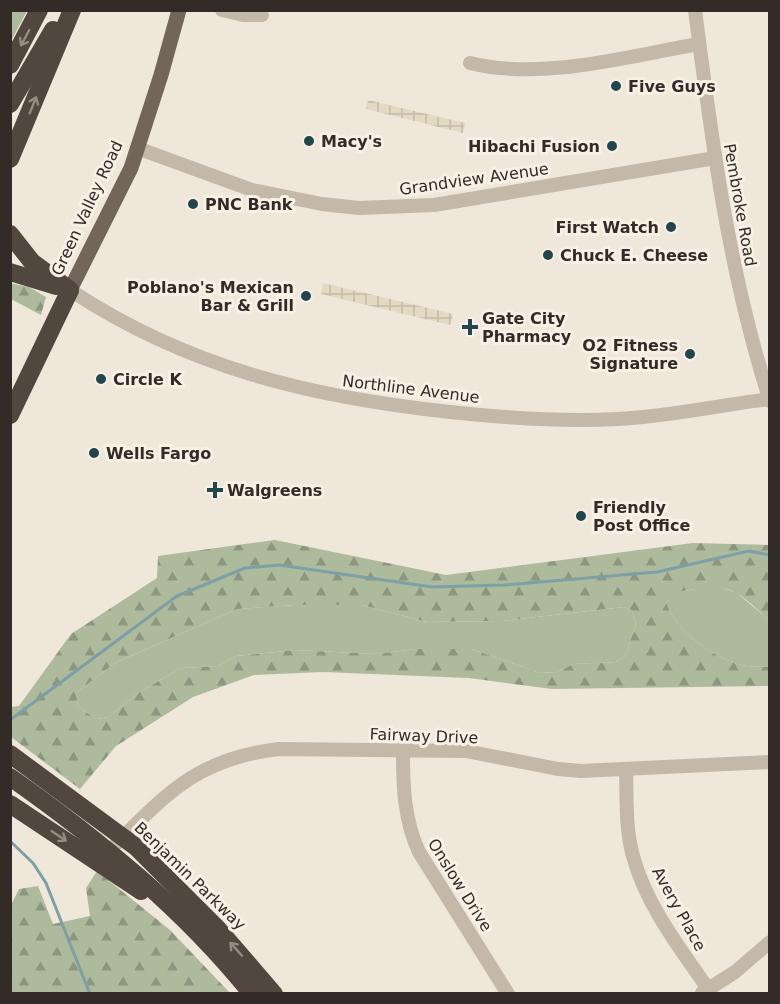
<svg xmlns="http://www.w3.org/2000/svg" width="780" height="1004" font-family="'DejaVu Sans',sans-serif">
	<style>
		.grass { fill: #adba9c }
		.forest { fill: url(#forest-firs); fill-rule: evenodd }
		.plaza { fill: url(#plaza-grid) }
		.lines { fill: none; stroke-linecap: round; stroke-linejoin: round }
		.stream { stroke: #7da0a7; stroke-width: 3 }
		.minor { stroke: #c4b8a8; stroke-width: 14 }
		.major { stroke: #72655a; stroke-width: 15 }
		.highway { stroke: #52473f; stroke-width: 18 }
		.oneway { stroke: #948b81 }
		.poi-dot { fill: #22464e; stroke: #f6f0e5; stroke-width: 2 }
		.labels { text-anchor: middle; dominant-baseline: central; stroke-width: 6; stroke-linejoin: round; paint-order: stroke }
		.poi-label { font-size: 16px; font-weight: bold; fill: #322b27; stroke: #f6f0e5; text-anchor: start }
		.street-label { font-size: 16px; fill: #322b27; stroke: #f6f0e5 }
	</style>
	<defs>
		<pattern id="forest-firs" width="22" height="20" patternUnits="userSpaceOnUse" patternTransform="scale(1.5)"><rect width="22" height="20" fill="#adba9c"/><path d="M5 1l3.5 6h-7zM16 11l3.5 6h-7z" fill="#8d977f"/></pattern>
		<pattern id="plaza-grid" width="8" height="8" patternUnits="userSpaceOnUse" patternTransform="scale(1.5)"><rect width="8" height="8" fill="#e4d9c3"/><path d="M0 4h8M4 0v8" fill="none" stroke="#c4baa8"/></pattern>
	</defs>
	<rect width="100%" height="100%" fill="#eee7da"/>
	<g class="grass">
		<path d="M 11,10 L 27,11 L 11,41 L 10,11 Z"/>
		<path d="M 715,585 L 737,593 L 769,620 L 769,667 C 760,666 750,667 741,665 C 711,656 676,632 666,602 L 674,593 Z"/>
		<path d="M 295,605 L 362,605 L 427,622 L 501,621 L 624,607 L 632,611 L 636,624 L 625,656 L 616,662 L 573,664 L 558,672 L 540,673 L 472,649 L 416,649 L 378,654 L 294,650 L 236,656 L 218,666 L 181,668 L 138,693 L 109,717 L 96,719 L 78,706 L 76,693 L 115,663 L 237,609 Z"/>
	</g>
	<g class="forest">
		<path d="M 10,283 L 29,287 L 46,297 L 41,315 L 11,299 Z"/>
		<path d="M 275,540 L 446,575 L 693,543 L 769,545 L 769,620 C 743,597 732,581 695,589 C 682,591 675,592 666,602 C 676,632 711,656 741,665 C 750,667 760,666 769,667 L 769,686 L 552,689 L 469,678 L 323,672 L 254,675 L 193,697 L 116,746 L 80,789 L 11,737 L 11,707 L 19,706 L 71,634 L 157,578 L 158,556 ZM 295,605 L 362,605 L 427,622 L 501,621 L 624,607 L 632,611 L 636,624 L 625,656 L 616,662 L 573,664 L 558,672 L 540,673 L 472,649 L 416,649 L 378,654 L 294,650 L 236,656 L 218,666 L 181,668 L 138,693 L 109,717 L 96,719 L 78,706 L 76,693 L 115,663 L 237,609 Z"/>
		<path d="M 97,871 L 170,930 L 230,993 L 11,993 L 10,907 L 19,889 L 38,886 L 53,924 L 90,916 L 86,888 Z"/>
	</g>
	<g class="plaza">
		<path d="M 368,100 L 465,123 L 463,133 L 366,109 Z"/>
		<path d="M 323,283 L 453,314 L 450,325 L 321,294 Z"/>
	</g>
	<g class="lines">
		<g class="stream">
			<path d="M 10,720 L 177,596 L 245,568 L 279,565 L 432,587 L 504,585 L 657,572 L 749,551 L 770,555"/>
			<path d="M 10,841 L 33,863 L 46,883 L 90,994"/>
		</g>
		<g class="minor">
			<path d="M 222,10 L 243,15 L 262,15"/>
			<path d="M 695,10 C 712,143 729,273 770,401"/>
			<path d="M 470,63 C 542,81 628,56 699,44"/>
			<path d="M 137,148 L 252,190 L 322,204 L 359,208 L 434,205 L 715,158"/>
			<path d="M 70,290 C 188,368 311,397 450,412 C 506,418 560,422 617,419 C 668,417 719,405 770,399"/>
			<path d="M 403,751 C 403,786 404,820 419,852 L 508,994"/>
			<path d="M 626,769 C 627,797 625,828 633,856 C 646,905 680,948 708,989"/>
			<path d="M 116,844 C 169,791 200,758 279,749 L 466,751 L 558,769 L 581,771 L 770,762"/>
			<path d="M 702,993 L 735,972 L 770,942"/>
		</g>
		<path class="major" d="M 70,290 L 131,168 L 161,75 L 179,10"/>
		<g class="highway">
			<path d="M 10,65 L 39,10"/>
			<path d="M 10,104 L 53,30"/>
			<path d="M 10,159 L 72,10"/>
			<path d="M 10,234 L 32,262 L 70,290"/>
			<path d="M 10,272 L 56,286"/>
			<path d="M 10,415 L 70,290"/>
			<path d="M 10,754 L 136,847 L 218,929 L 274,994"/>
			<path d="M 10,777 C 98,839 184,909 252,994"/>
			<path d="M 10,804 L 141,891"/>
		</g>
	</g>
	<defs><path id="oneway-shaft" d="M-6 0H5M1.5-3L5.5 0L1.5 3" fill="none" stroke-width="1.6" stroke-linecap="round" stroke-linejoin="round" transform="scale(1.5)"/></defs>
	<g class="oneway">
		<use href="#oneway-shaft" transform="translate(25 38) rotate(118)"/>
		<use href="#oneway-shaft" transform="translate(33 105) rotate(-68)"/>
		<use href="#oneway-shaft" transform="translate(59 836) rotate(34)"/>
		<use href="#oneway-shaft" transform="translate(236 949) rotate(-132)"/>
	</g>
	<g class="poi-dot">
		<circle cx="616" cy="86" r="6"/>
		<circle cx="309" cy="141" r="6"/>
		<circle cx="612" cy="146" r="6"/>
		<circle cx="193" cy="204" r="6"/>
		<circle cx="671" cy="227" r="6"/>
		<circle cx="548" cy="255" r="6"/>
		<circle cx="306" cy="296" r="6"/>
		<path d="M467 318h6v6h6v6h-6v6h-6v-6h-6v-6h6z"/>
		<circle cx="690" cy="354" r="6"/>
		<circle cx="101" cy="379" r="6"/>
		<circle cx="94" cy="453" r="6"/>
		<path d="M212 481h6v6h6v6h-6v6h-6v-6h-6v-6h6z"/>
		<circle cx="581" cy="516" r="6"/>
	</g>
	<g class="labels">
		<g class="poi-label">
			<text x="628" y="86">Five Guys</text>
			<text x="321" y="141">Macy's</text>
			<text x="600" y="146" text-anchor="end">Hibachi Fusion</text>
			<text x="205" y="204">PNC Bank</text>
			<text x="659" y="227" text-anchor="end">First Watch</text>
			<text x="560" y="255">Chuck E. Cheese</text>
			<text x="294" y="287" text-anchor="end">Poblano's Mexican<tspan x="294" dy="18">Bar &amp; Grill</tspan></text>
			<text x="482" y="318">Gate City<tspan x="482" dy="18">Pharmacy</tspan></text>
			<text x="678" y="345" text-anchor="end">O2 Fitness<tspan x="678" dy="18">Signature</tspan></text>
			<text x="113" y="379">Circle K</text>
			<text x="106" y="453">Wells Fargo</text>
			<text x="227" y="490">Walgreens</text>
			<text x="593" y="507">Friendly<tspan x="593" dy="18">Post Office</tspan></text>
		</g>
		<g class="street-label">
			<text transform="translate(474 179) rotate(-8)">Grandview Avenue</text>
			<text transform="translate(740 205) rotate(80)">Pembroke Road</text>
			<text transform="translate(87 208) rotate(-65)">Green Valley Road</text>
			<text transform="translate(411 389) rotate(7)">Northline Avenue</text>
			<text transform="translate(424 736) rotate(2)">Fairway Drive</text>
			<text transform="translate(190 876) rotate(44)">Benjamin Parkway</text>
			<text transform="translate(460 885) rotate(58)">Onslow Drive</text>
			<text transform="translate(679 909) rotate(61)">Avery Place</text>
		</g>
	</g>
	<rect width="780" height="1004" fill="none" stroke="#322b27" stroke-width="24"/>
</svg>
